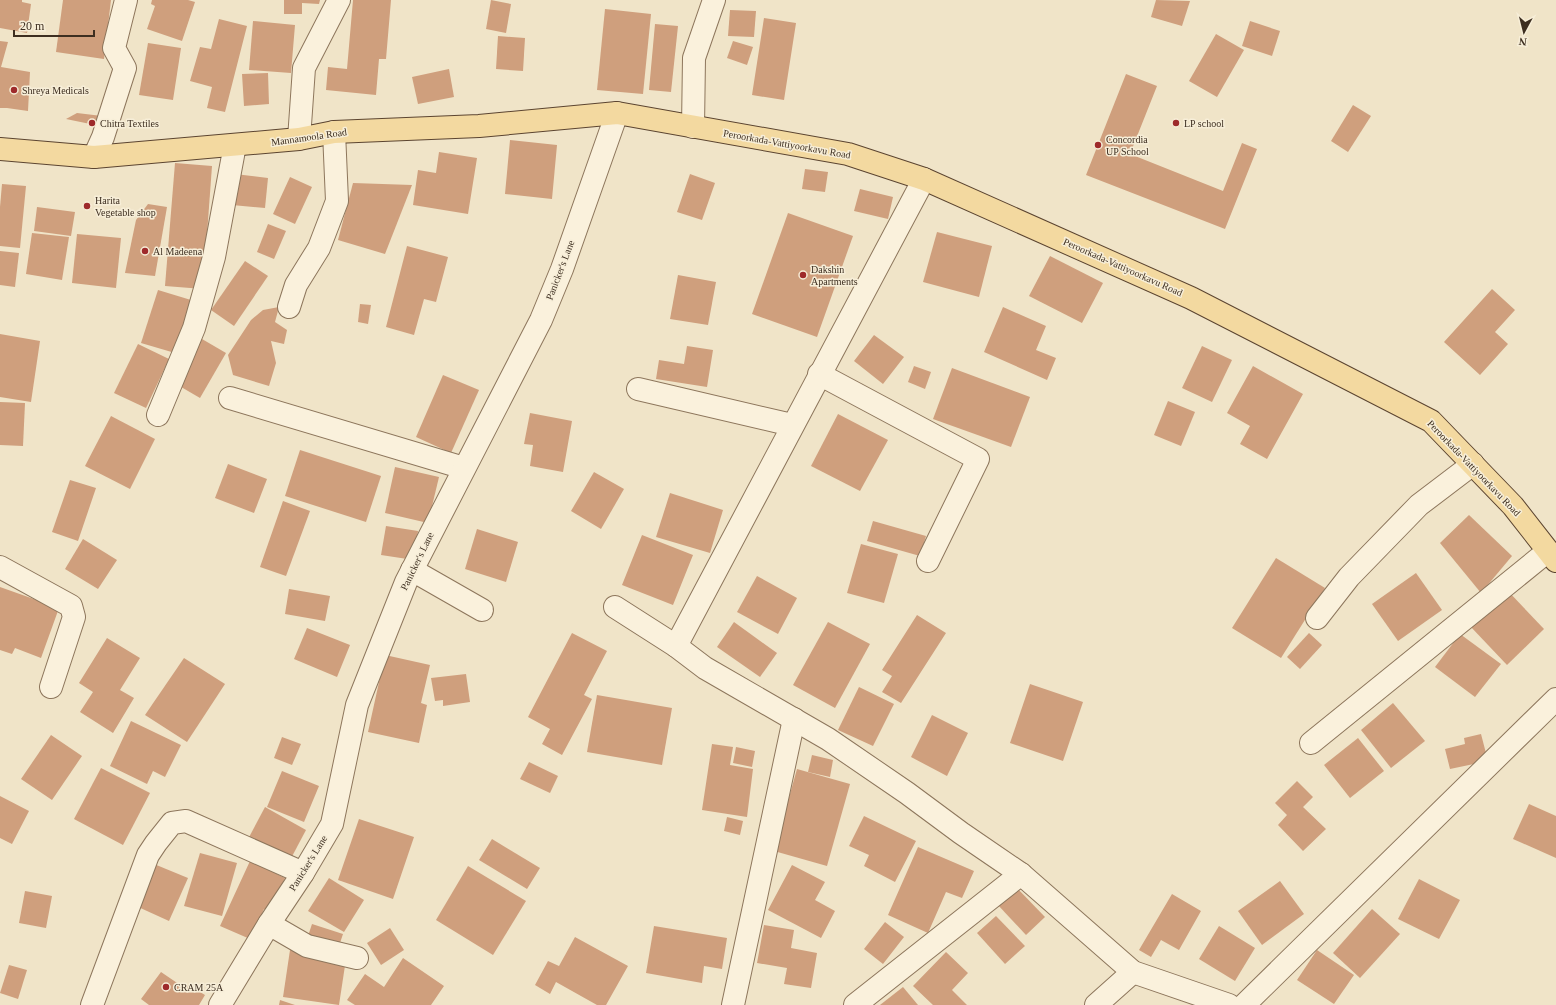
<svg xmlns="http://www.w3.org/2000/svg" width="1556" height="1005" font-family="Georgia,serif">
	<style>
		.building { fill: #cf9f7d }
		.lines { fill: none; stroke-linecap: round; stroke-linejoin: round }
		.minor-casing { stroke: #8d765c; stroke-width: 24 }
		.major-casing { stroke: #5b4430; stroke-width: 24 }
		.minor { stroke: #faf1dc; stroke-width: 22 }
		.major { stroke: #f3d9a0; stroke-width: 22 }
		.poi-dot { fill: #9e2a2b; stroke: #f7eed8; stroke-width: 1.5 }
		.labels { text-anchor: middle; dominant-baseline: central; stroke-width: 3; stroke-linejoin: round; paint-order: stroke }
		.poi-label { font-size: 10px; fill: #3d2e20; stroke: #f7eed8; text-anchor: start }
		.street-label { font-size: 10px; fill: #3d2e20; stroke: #f7eed8 }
	</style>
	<rect width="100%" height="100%" fill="#f0e4c8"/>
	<g class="building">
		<path d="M 0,0 L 22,0 L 22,2 L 31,4 L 27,33 L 0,28 Z"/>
		<path d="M 63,0 L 111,0 L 104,59 L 56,52 Z"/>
		<path d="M 152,0 L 188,0 L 195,2 L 182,41 L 147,29 L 155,6 L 151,4 Z"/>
		<path d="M 284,0 L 320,0 L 319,4 L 302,3 L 302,14 L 284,14 Z"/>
		<path d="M 353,0 L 391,0 L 386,59 L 379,59 L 376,95 L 326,90 L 328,67 L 347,69 Z"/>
		<path d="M 491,0 L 511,4 L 506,33 L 486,29 Z"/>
		<path d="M 1156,0 L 1190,1 L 1182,26 L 1151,17 Z"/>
		<path d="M 605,9 L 651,14 L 643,94 L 597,90 Z"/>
		<path d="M 730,10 L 756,11 L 754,37 L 728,36 Z"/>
		<path d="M 764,18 L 796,23 L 784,100 L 752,95 Z"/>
		<path d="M 219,19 L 247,26 L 225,112 L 207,108 L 212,87 L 190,81 L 200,47 L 211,49 Z"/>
		<path d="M 253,21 L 295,25 L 291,73 L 249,70 Z"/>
		<path d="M 1250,21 L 1280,31 L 1272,56 L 1242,46 Z"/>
		<path d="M 655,24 L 678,26 L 671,92 L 649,90 Z"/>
		<path d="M 1216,34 L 1244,50 L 1217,97 L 1189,81 Z"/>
		<path d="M 498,36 L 525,38 L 523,71 L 496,69 Z"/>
		<path d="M 0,41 L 8,42 L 1,67 L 30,72 L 28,111 L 7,108 L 0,108 Z"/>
		<path d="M 733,41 L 753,47 L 747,65 L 727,58 Z"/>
		<path d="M 148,43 L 181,48 L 173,100 L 139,95 Z"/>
		<path d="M 449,69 L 454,97 L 418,104 L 412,77 Z"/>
		<path d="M 268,73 L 269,104 L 244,106 L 242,74 Z"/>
		<path d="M 1126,74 L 1157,86 L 1130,154 L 1223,191 L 1242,143 L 1257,149 L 1225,229 L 1086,175 Z"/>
		<path d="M 1353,105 L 1371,116 L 1348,152 L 1331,141 Z"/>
		<path d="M 77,113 L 102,116 L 100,126 L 66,119 Z"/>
		<path d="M 510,140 L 557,145 L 552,199 L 505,194 Z"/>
		<path d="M 439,152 L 477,158 L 468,214 L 413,205 L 418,170 L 436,173 Z"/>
		<path d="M 175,163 L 212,166 L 203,289 L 165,286 Z"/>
		<path d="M 805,169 L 828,172 L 825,192 L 802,189 Z"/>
		<path d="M 235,174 L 268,178 L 265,208 L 232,205 Z"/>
		<path d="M 690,174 L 715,183 L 702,220 L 677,212 Z"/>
		<path d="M 290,177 L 312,187 L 295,224 L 273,214 Z"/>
		<path d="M 353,183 L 412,185 L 385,254 L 338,240 Z"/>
		<path d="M 2,184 L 26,186 L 20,248 L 0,246 L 0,207 Z"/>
		<path d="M 860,189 L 893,197 L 888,219 L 854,211 Z"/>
		<path d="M 148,204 L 167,207 L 155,276 L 125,273 L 136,220 Z"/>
		<path d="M 37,207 L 75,212 L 71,236 L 34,231 Z"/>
		<path d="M 788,213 L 853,236 L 817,337 L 752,314 Z"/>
		<path d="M 268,224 L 286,231 L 274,259 L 257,252 Z"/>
		<path d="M 937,232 L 992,246 L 979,297 L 923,282 Z"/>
		<path d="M 32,233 L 69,237 L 62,280 L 26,274 Z"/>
		<path d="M 77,234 L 121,238 L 116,288 L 72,283 Z"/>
		<path d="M 407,246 L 448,257 L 436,302 L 424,299 L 414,335 L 386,327 Z"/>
		<path d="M 0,251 L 19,253 L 15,287 L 0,285 Z"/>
		<path d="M 1050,256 L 1103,283 L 1082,323 L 1029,296 Z"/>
		<path d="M 245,261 L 268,276 L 234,326 L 211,310 Z"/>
		<path d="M 678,275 L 716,282 L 708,325 L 670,319 Z"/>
		<path d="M 1492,289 L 1515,310 L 1495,332 L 1508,344 L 1480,375 L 1444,342 Z"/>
		<path d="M 158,290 L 191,300 L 175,353 L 141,343 Z"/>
		<path d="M 360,304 L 371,305 L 368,324 L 358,322 Z"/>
		<path d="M 279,307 L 275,322 L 287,330 L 284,344 L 271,341 L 276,363 L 269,386 L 233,375 L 228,355 L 251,320 L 263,310 Z"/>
		<path d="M 1003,307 L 1046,326 L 1036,350 L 1056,358 L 1047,380 L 984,352 Z"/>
		<path d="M 0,334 L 40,341 L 31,402 L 0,397 Z"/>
		<path d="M 874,335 L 904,357 L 883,384 L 854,361 Z"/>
		<path d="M 202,339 L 226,353 L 200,398 L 176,384 Z"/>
		<path d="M 138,344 L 169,359 L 146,408 L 114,393 Z"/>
		<path d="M 687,346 L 713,350 L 707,387 L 656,379 L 659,360 L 684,364 Z"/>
		<path d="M 1202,346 L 1232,360 L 1212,402 L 1182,388 Z"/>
		<path d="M 914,366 L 931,372 L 925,389 L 908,382 Z"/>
		<path d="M 1253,366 L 1303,394 L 1267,459 L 1240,444 L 1250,426 L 1227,413 Z"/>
		<path d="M 952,368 L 1030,397 L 1011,447 L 933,419 Z"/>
		<path d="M 443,375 L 479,390 L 451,453 L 416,437 Z"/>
		<path d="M 1168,401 L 1195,412 L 1181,446 L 1154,435 Z"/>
		<path d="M 0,402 L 25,403 L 23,446 L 0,445 Z"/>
		<path d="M 530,413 L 572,421 L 563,472 L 530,466 L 533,445 L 524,444 Z"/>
		<path d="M 838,414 L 888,440 L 860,491 L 811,466 Z"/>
		<path d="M 111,416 L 155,439 L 130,489 L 85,466 Z"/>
		<path d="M 300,450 L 381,476 L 366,522 L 285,496 Z"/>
		<path d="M 228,464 L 267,479 L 254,513 L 215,498 Z"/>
		<path d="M 395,467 L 439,477 L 428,523 L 385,513 Z"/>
		<path d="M 594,472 L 624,489 L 601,529 L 571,511 Z"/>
		<path d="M 70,480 L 96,488 L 78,541 L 52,532 Z"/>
		<path d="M 670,493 L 723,510 L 710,553 L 656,537 Z"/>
		<path d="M 283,501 L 310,511 L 286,576 L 260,567 Z"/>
		<path d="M 1469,515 L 1512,556 L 1481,593 L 1440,543 Z"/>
		<path d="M 873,521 L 926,536 L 920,556 L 867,541 Z"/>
		<path d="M 386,526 L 418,531 L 414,560 L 381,555 Z"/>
		<path d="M 477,529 L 518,542 L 506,582 L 465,569 Z"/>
		<path d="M 642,535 L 693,555 L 673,605 L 622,585 Z"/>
		<path d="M 83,539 L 117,560 L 98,589 L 65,569 Z"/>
		<path d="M 861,544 L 898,554 L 884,603 L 847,593 Z"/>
		<path d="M 1276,558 L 1325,588 L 1281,658 L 1232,628 Z"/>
		<path d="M 1416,573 L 1442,610 L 1398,641 L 1372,604 Z"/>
		<path d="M 757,576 L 797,598 L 778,634 L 737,612 Z"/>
		<path d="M 0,587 L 59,608 L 41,658 L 15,648 L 12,654 L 0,650 Z"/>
		<path d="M 289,589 L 330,596 L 325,621 L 285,614 Z"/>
		<path d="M 1507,590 L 1544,629 L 1507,665 L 1470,626 Z"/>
		<path d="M 917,615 L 946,633 L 901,703 L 882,692 L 892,676 L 882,670 Z"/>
		<path d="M 734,622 L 777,653 L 760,677 L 717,647 Z"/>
		<path d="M 828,622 L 870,644 L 835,708 L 793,685 Z"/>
		<path d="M 307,628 L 350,645 L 337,677 L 294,659 Z"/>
		<path d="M 572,633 L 607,651 L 584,695 L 592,699 L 562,755 L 542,744 L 550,729 L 528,717 Z"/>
		<path d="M 1309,633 L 1322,645 L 1300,669 L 1287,657 Z"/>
		<path d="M 1460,634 L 1501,664 L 1475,697 L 1435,667 Z"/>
		<path d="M 107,638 L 140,658 L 120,690 L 134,698 L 113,733 L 80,712 L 93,692 L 79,683 Z"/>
		<path d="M 385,655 L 430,665 L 421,703 L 427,705 L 419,743 L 368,732 Z"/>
		<path d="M 184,658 L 225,684 L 187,742 L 145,715 Z"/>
		<path d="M 466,674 L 470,702 L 443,706 L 443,700 L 435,701 L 431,678 Z"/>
		<path d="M 1030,684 L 1083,702 L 1063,761 L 1010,743 Z"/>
		<path d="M 859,687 L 894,704 L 873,746 L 838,730 Z"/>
		<path d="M 597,695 L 672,708 L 662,765 L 587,752 Z"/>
		<path d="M 1393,703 L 1425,741 L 1391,768 L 1361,730 Z"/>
		<path d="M 932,715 L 968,733 L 947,776 L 911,757 Z"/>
		<path d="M 131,721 L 181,745 L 165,777 L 153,771 L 147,784 L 110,766 Z"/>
		<path d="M 1481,734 L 1488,761 L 1450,769 L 1445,749 L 1465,744 L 1464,738 Z"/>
		<path d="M 51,735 L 82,756 L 52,800 L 21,779 Z"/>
		<path d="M 282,737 L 301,744 L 292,765 L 274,758 Z"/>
		<path d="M 1358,738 L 1384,771 L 1350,798 L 1324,765 Z"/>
		<path d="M 712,744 L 733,747 L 730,765 L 753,769 L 747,817 L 702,810 Z"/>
		<path d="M 736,747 L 755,751 L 752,767 L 733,763 Z"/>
		<path d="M 812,755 L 833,760 L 830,777 L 808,772 Z"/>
		<path d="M 529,762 L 558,776 L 550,793 L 520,779 Z"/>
		<path d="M 101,768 L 150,793 L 123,845 L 74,819 Z"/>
		<path d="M 797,769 L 850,784 L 827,866 L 774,851 Z"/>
		<path d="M 282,771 L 319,786 L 304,822 L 267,807 Z"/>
		<path d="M 1297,781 L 1313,797 L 1303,807 L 1326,829 L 1303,851 L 1278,825 L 1287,815 L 1275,803 Z"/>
		<path d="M 0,796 L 29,811 L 12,844 L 0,838 Z"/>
		<path d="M 1529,804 L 1556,816 L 1556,858 L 1513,839 Z"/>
		<path d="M 265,807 L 306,830 L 288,864 L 247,841 Z"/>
		<path d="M 864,816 L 916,841 L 895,882 L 864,866 L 869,855 L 849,846 Z"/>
		<path d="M 727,817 L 743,821 L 740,835 L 724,831 Z"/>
		<path d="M 359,819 L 414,837 L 393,899 L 338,880 Z"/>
		<path d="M 492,839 L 540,868 L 527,889 L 479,860 Z"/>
		<path d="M 918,847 L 974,871 L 962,898 L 946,892 L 928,933 L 888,915 Z"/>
		<path d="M 200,853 L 237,863 L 222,916 L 184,906 Z"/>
		<path d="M 250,861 L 285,878 L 269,912 L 264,909 L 250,939 L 220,926 Z"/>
		<path d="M 154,864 L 188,878 L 169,921 L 136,906 Z"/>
		<path d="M 792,865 L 825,882 L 815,900 L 835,911 L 821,938 L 768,910 Z"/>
		<path d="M 468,866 L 526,901 L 493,955 L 436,920 Z"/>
		<path d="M 329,878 L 364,900 L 344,932 L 308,911 Z"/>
		<path d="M 1419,879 L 1460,900 L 1439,939 L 1398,919 Z"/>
		<path d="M 1280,881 L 1304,914 L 1262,945 L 1238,911 Z"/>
		<path d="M 1016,887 L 1045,917 L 1026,935 L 997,904 Z"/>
		<path d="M 25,891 L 52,896 L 46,928 L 19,923 Z"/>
		<path d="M 1172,894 L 1201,911 L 1179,950 L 1161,940 L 1151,957 L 1139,950 Z"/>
		<path d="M 1372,909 L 1400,934 L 1360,978 L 1333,953 Z"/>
		<path d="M 996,916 L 1025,946 L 1005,964 L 977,933 Z"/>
		<path d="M 885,922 L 904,937 L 883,964 L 864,949 Z"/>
		<path d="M 312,924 L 343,934 L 337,952 L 306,942 Z"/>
		<path d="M 764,925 L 794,930 L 791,948 L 817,953 L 811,988 L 784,984 L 787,968 L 757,963 Z"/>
		<path d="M 654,926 L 727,938 L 722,969 L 704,966 L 702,983 L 646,973 Z"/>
		<path d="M 1219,926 L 1255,948 L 1235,981 L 1199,959 Z"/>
		<path d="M 390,928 L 404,950 L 381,965 L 367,943 Z"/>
		<path d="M 575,937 L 628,966 L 606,1005 L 597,1005 L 556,982 L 550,994 L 535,985 L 548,961 L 559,966 Z"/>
		<path d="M 290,950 L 346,959 L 339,1005 L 283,997 Z"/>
		<path d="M 1317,950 L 1354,975 L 1334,1004 L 1297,980 Z"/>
		<path d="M 946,952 L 968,973 L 952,990 L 967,1005 L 933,1005 L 913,986 Z"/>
		<path d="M 403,958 L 444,986 L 431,1005 L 355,1005 L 347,1000 L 365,974 L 384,987 Z"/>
		<path d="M 9,965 L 27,970 L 18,999 L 0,993 Z"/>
		<path d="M 161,972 L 186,989 L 188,985 L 205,995 L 199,1005 L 149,1005 L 141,999 Z"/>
		<path d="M 903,987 L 918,1005 L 880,1005 Z"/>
		<path d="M 280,1000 L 295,1005 L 279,1005 Z"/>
	</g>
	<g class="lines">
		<defs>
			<g id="minor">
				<path d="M 693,127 L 694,58 L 714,0"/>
				<path d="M 299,139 L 304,68 L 339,0"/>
				<path d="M 94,157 L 103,137 L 125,68 L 114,48 L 126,0"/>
				<path d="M 924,179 L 676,646 L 705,668 L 828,739 L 907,793 L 961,833 L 1021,874 L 1133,972 L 1229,1005"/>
				<path d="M 289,307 L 296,285 L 319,248 L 337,201 L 334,132"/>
				<path d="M 819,374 L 978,459 L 928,561"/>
				<path d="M 638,389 L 792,425"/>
				<path d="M 230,398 L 464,468"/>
				<path d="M 158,415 L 194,328 L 214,257 L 235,145"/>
				<path d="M 0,567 L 71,606 L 74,617 L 51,687"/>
				<path d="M 412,570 L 482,610"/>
				<path d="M 615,607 L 676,646"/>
				<path d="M 1317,618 L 1349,577 L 1419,505 L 1473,464"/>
				<path d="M 1311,743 L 1548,551"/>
				<path d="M 269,924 L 307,946 L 357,958"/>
				<path d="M 92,1005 L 148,855 L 156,843 L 172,823 L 186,821 L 303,873"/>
				<path d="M 220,1005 L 269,924 L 303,873 L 332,824 L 357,705 L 406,582 L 541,320 L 562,269 L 617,113"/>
				<path d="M 733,1005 L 794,719"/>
				<path d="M 855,1005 L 1021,874"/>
				<path d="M 1096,1005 L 1133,972"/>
				<path d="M 1244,1005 L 1556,699"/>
			</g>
			<path id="major" d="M 0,149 L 94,157 L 299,139 L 334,132 L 479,126 L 617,113 L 848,154 L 924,179 L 1191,298 L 1431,421 L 1513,506 L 1556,561"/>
		</defs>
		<use href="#minor" class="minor-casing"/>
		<use href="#major" class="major-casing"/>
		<use href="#minor" class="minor"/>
		<use href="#major" class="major"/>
	</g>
	<g class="poi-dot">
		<circle cx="14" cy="90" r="4"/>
		<circle cx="92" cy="123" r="4"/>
		<circle cx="1176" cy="123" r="4"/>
		<circle cx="1098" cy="145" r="4"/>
		<circle cx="87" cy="206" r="4"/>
		<circle cx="145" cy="251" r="4"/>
		<circle cx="803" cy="275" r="4"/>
		<circle cx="166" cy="987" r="4"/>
	</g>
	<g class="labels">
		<g class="poi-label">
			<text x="22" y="90">Shreya Medicals</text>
			<text x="100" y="123">Chitra Textiles</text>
			<text x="1184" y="123">LP school</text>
			<text x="1106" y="139">Concordia<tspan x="1106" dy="12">UP School</tspan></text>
			<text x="95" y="200">Harita<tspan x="95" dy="12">Vegetable shop</tspan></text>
			<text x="153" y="251">Al Madeena</text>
			<text x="811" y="269">Dakshin<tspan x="811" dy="12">Apartments</tspan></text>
			<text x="174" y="987">CRAM 25A</text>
		</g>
		<g class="street-label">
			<text transform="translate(309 137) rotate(-8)">Mannamoola Road</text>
			<text transform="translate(787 144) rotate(10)">Peroorkada-Vattiyoorkavu Road</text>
			<text transform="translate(1123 267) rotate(24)">Peroorkada-Vattiyoorkavu Road</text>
			<text transform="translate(560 270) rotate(-69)">Panicker's Lane</text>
			<text transform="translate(1474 468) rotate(46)">Peroorkada-Vattiyoorkavu Road</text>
			<text transform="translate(417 561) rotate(-64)">Panicker's Lane</text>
			<text transform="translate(308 863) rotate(-58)">Panicker's Lane</text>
		</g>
	</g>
	<g transform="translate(1524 32) rotate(187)" stroke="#f7eed8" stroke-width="3" paint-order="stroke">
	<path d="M0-3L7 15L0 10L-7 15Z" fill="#3d2e20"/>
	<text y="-6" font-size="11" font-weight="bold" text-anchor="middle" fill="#3d2e20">N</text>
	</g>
	<path d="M14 30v6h80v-6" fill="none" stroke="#3d2e20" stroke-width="2"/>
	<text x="20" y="30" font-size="12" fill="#3d2e20" stroke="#f7eed8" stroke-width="3" paint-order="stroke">20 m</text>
</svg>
